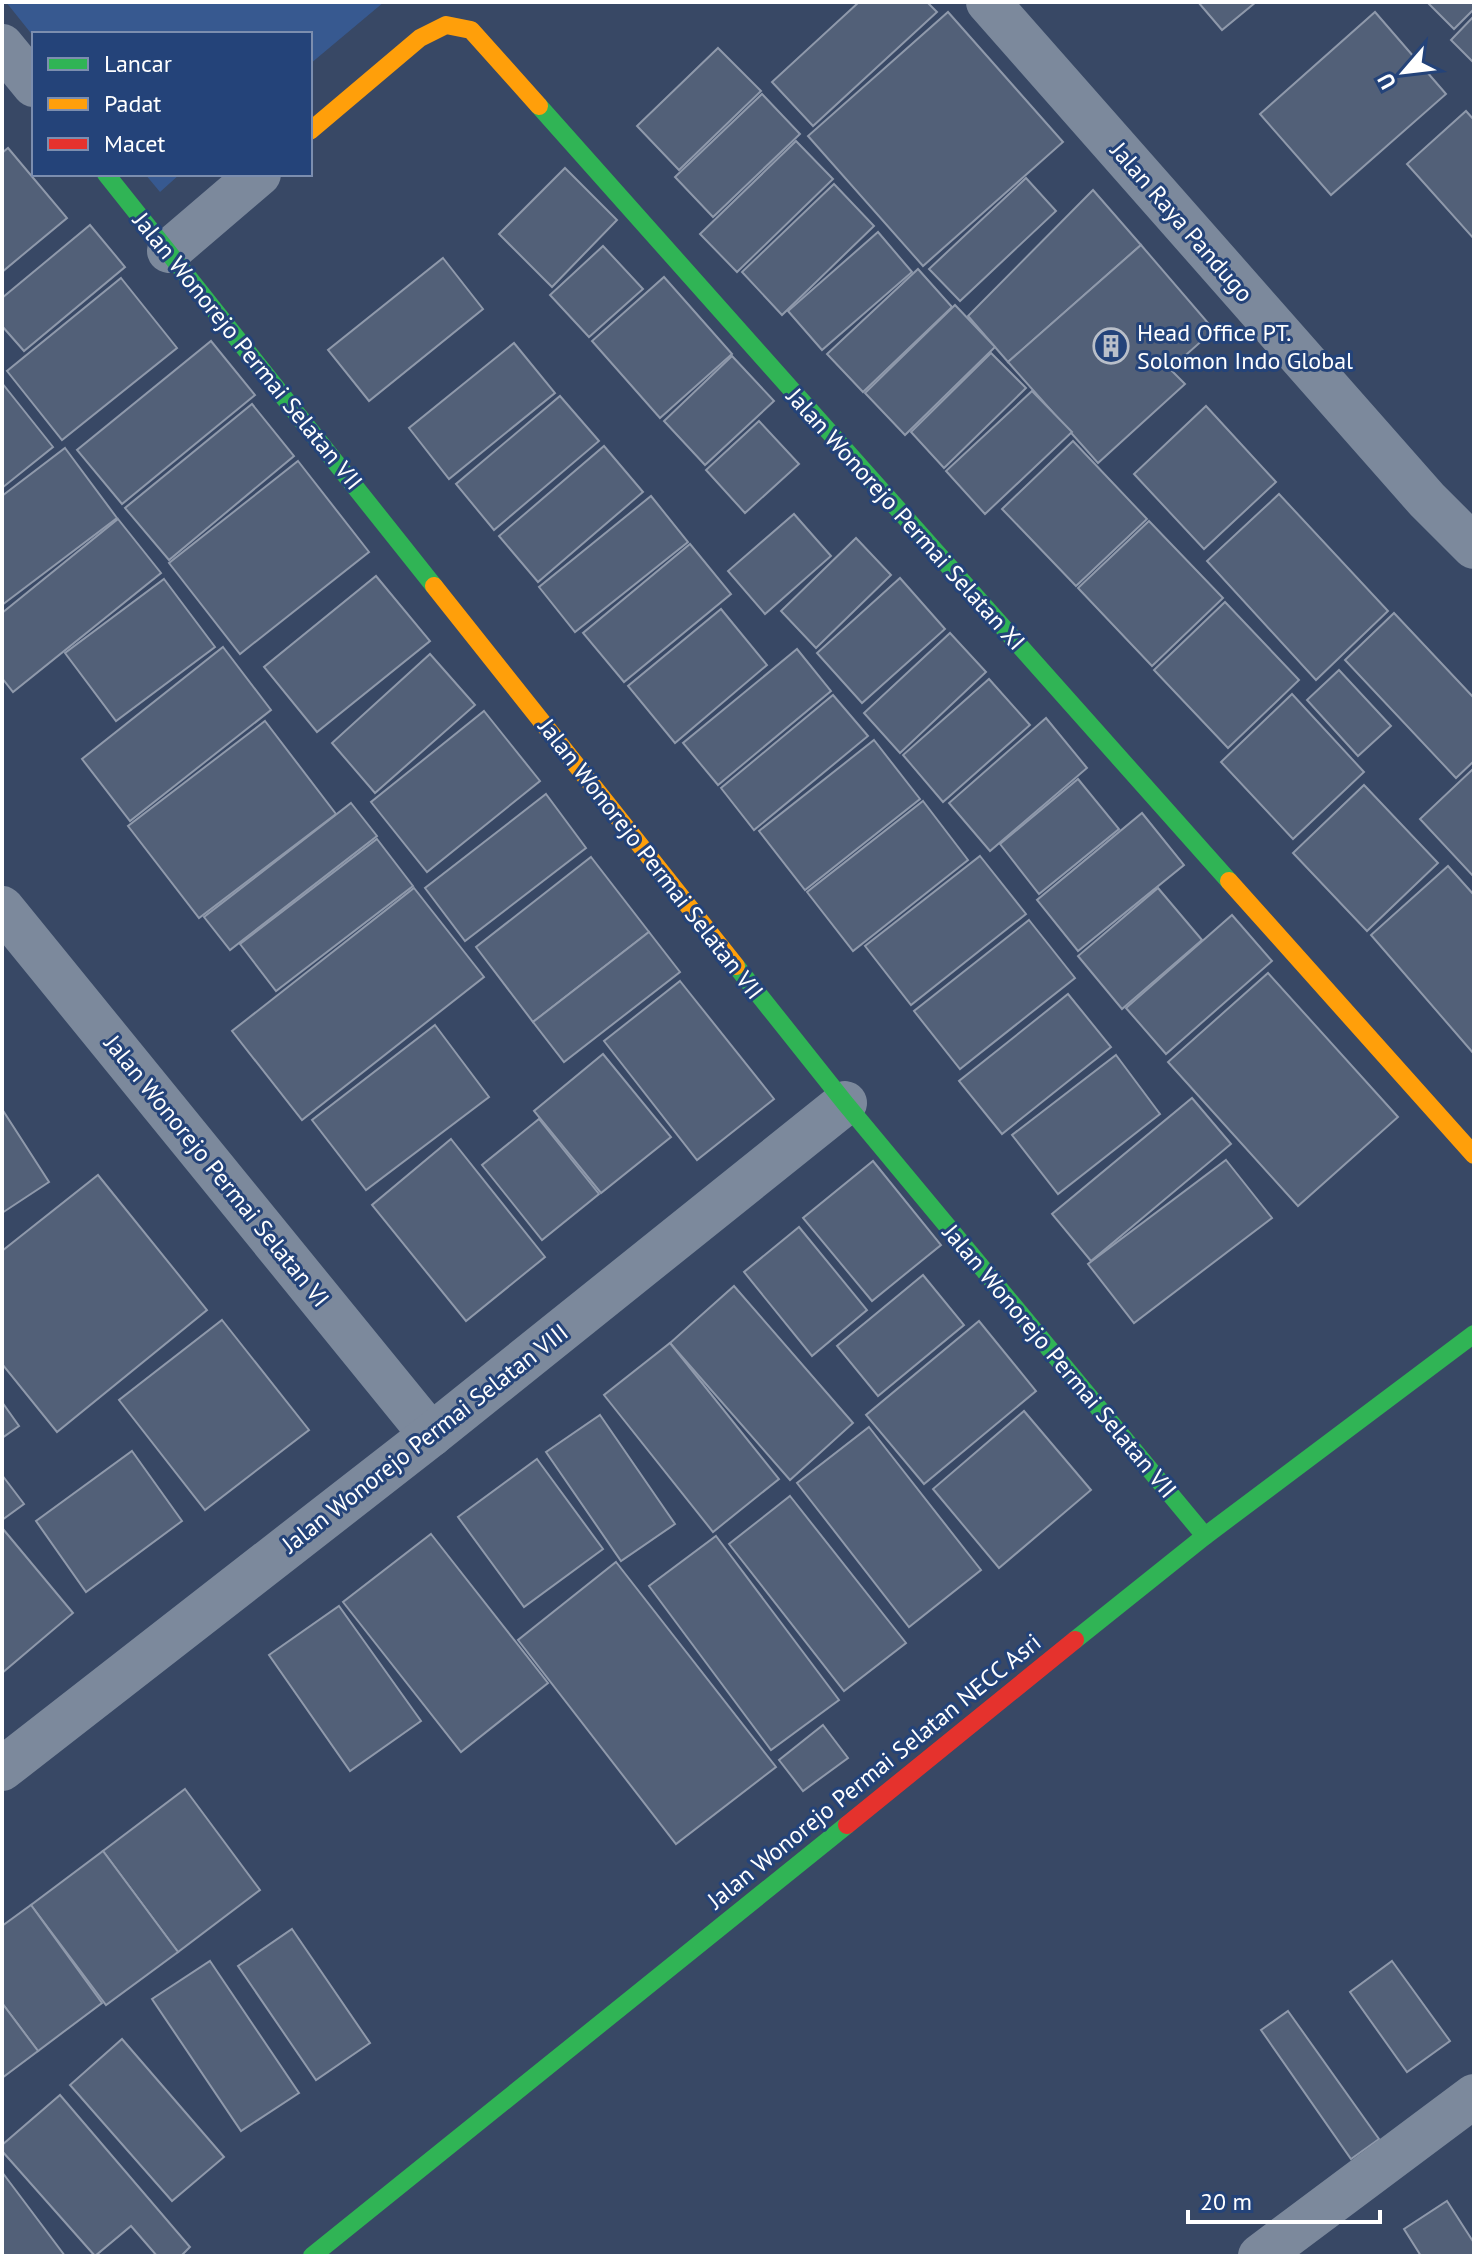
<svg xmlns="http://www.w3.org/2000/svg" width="1476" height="2258" font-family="'PT Sans',sans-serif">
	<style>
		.green { fill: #375990 }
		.building { fill: #526078; stroke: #8f99ab; stroke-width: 2 }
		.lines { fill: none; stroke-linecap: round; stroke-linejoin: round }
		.street { stroke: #7c899c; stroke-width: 44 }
		.fast { stroke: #30b455; stroke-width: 18 }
		.slow { stroke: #ff9f0a; stroke-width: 18 }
		.jam { stroke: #e5322d; stroke-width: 18 }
		.labels { text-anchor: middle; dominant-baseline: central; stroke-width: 6; stroke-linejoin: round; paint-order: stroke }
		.street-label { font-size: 24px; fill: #fff; stroke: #244379 }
		.poi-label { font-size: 24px; fill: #fff; stroke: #244379; text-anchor: start }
	</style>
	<rect width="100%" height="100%" fill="#384865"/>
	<g class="green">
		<path d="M 6,2 L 384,2 L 310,64 L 310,34 L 34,34 L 34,37 Z"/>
		<path d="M 145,174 L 180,174 L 160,192 Z"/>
	</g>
	<g class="building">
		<path d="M 859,2 L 927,2 L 937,12 L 813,126 L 772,82 Z"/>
		<path d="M 1198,2 L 1256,2 L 1222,30 Z"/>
		<path d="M 1427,2 L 1474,2 L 1474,9 L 1454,29 Z"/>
		<path d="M 948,12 L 1063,142 L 923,266 L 808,136 Z"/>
		<path d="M 1375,12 L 1446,94 L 1331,195 L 1260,114 Z"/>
		<path d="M 1474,16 L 1474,63 L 1451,40 Z"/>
		<path d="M 718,48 L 761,91 L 679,170 L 637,126 Z"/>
		<path d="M 762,94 L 800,134 L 713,217 L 675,177 Z"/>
		<path d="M 1466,111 L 1474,120 L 1474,239 L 1407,164 Z"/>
		<path d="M 796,141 L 833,179 L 737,272 L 700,234 Z"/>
		<path d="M 8,148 L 67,218 L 2,272 L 2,153 Z"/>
		<path d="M 565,168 L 617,220 L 552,287 L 499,234 Z"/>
		<path d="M 1026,178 L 1056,211 L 960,301 L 929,269 Z"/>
		<path d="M 834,184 L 874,226 L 782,315 L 742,272 Z"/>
		<path d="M 1093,190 L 1141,245 L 1008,362 L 968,316 Z"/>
		<path d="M 90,225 L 125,267 L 24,351 L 2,326 L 2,298 Z"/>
		<path d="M 878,232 L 912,272 L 822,350 L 788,311 Z"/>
		<path d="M 1141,245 L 1214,330 L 1170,369 L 1185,384 L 1098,463 L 1008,362 Z"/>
		<path d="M 603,246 L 643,289 L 589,337 L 550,295 Z"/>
		<path d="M 443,258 L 483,309 L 369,401 L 328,350 Z"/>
		<path d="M 918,269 L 952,307 L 863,392 L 827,354 Z"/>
		<path d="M 664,277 L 732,354 L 660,418 L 592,341 Z"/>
		<path d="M 121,278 L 177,348 L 62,440 L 7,371 Z"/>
		<path d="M 955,305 L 995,347 L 905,435 L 865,393 Z"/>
		<path d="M 211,341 L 255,395 L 122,504 L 77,450 Z"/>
		<path d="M 514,343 L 555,393 L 449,479 L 409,428 Z"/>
		<path d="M 991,353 L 1026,388 L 944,468 L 911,432 Z"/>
		<path d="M 732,356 L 774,401 L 705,465 L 664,421 Z"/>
		<path d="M 2,383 L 53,447 L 2,488 Z"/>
		<path d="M 1032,391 L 1072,432 L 985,514 L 946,471 Z"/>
		<path d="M 560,396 L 599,441 L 494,530 L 456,484 Z"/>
		<path d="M 252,404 L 294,456 L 169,560 L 125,508 Z"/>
		<path d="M 1206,406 L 1276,482 L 1204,549 L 1134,474 Z"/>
		<path d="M 759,421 L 799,464 L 745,513 L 706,470 Z"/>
		<path d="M 1073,441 L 1147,519 L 1076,586 L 1002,509 Z"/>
		<path d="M 604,446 L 643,492 L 538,582 L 499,536 Z"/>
		<path d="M 65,448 L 117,518 L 2,605 L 2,496 Z"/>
		<path d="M 298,461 L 369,552 L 240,654 L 169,563 Z"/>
		<path d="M 1279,494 L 1388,611 L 1316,680 L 1207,561 Z"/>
		<path d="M 651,496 L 688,542 L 575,632 L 539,587 Z"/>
		<path d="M 794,514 L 831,556 L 765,614 L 728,571 Z"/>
		<path d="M 118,519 L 161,573 L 13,692 L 2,678 L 2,613 Z"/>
		<path d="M 1149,521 L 1223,598 L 1152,666 L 1078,588 Z"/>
		<path d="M 856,538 L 891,575 L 816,648 L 781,611 Z"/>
		<path d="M 690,544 L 731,594 L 624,682 L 583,633 Z"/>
		<path d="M 376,576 L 430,641 L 317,732 L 264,667 Z"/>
		<path d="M 900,578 L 945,629 L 862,703 L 817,653 Z"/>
		<path d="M 164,579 L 215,647 L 116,721 L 65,653 Z"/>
		<path d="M 1225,602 L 1299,680 L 1228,748 L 1154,670 Z"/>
		<path d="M 721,609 L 767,665 L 675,743 L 628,686 Z"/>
		<path d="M 1394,613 L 1474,698 L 1474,761 L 1456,778 L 1345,660 Z"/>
		<path d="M 950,633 L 986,672 L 900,753 L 864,713 Z"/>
		<path d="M 223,647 L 271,710 L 130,821 L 82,759 Z"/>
		<path d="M 797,649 L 831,691 L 718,785 L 683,743 Z"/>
		<path d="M 430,654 L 475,705 L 375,793 L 332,743 Z"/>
		<path d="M 1339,670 L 1391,726 L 1358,756 L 1307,700 Z"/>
		<path d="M 989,679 L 1030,725 L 943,802 L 903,755 Z"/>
		<path d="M 1292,694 L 1364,772 L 1293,839 L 1221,762 Z"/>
		<path d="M 833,695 L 868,736 L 754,830 L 721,788 Z"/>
		<path d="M 484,711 L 540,781 L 427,872 L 371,802 Z"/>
		<path d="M 1046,718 L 1087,768 L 990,851 L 949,803 Z"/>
		<path d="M 265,721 L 336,814 L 199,918 L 128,826 Z"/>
		<path d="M 874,740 L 920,799 L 805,890 L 759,831 Z"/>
		<path d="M 1474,768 L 1474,877 L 1420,819 Z"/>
		<path d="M 1078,779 L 1119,829 L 1039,894 L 1000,844 Z"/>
		<path d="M 1364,785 L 1438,863 L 1367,931 L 1293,853 Z"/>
		<path d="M 546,794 L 586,848 L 465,941 L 425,888 Z"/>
		<path d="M 923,801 L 968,860 L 853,951 L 807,892 Z"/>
		<path d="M 351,803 L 377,836 L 230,950 L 204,917 Z"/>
		<path d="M 1142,813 L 1184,865 L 1078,951 L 1037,900 Z"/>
		<path d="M 377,839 L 413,886 L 276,991 L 240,944 Z"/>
		<path d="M 980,856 L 1026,914 L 911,1005 L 865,946 Z"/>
		<path d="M 591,857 L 649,932 L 533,1022 L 476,947 Z"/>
		<path d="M 1448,866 L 1474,895 L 1474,1054 L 1371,935 Z"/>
		<path d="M 414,888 L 484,977 L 302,1120 L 232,1031 Z"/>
		<path d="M 1158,888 L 1202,940 L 1122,1009 L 1078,956 Z"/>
		<path d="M 1232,915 L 1272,961 L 1166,1054 L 1126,1008 Z"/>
		<path d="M 1029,920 L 1075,978 L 960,1069 L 914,1011 Z"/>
		<path d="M 649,932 L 680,972 L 564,1062 L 533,1022 Z"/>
		<path d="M 1268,973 L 1398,1117 L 1298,1206 L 1168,1062 Z"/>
		<path d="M 680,981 L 774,1099 L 697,1160 L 604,1041 Z"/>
		<path d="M 1068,994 L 1111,1047 L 1002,1134 L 959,1081 Z"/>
		<path d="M 435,1025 L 489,1097 L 366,1190 L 312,1120 Z"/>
		<path d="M 603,1054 L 671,1137 L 601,1193 L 534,1111 Z"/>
		<path d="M 1116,1055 L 1160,1114 L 1058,1194 L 1012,1135 Z"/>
		<path d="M 1192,1098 L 1231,1144 L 1091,1261 L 1052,1214 Z"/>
		<path d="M 2,1109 L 49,1182 L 2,1213 Z"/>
		<path d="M 539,1119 L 599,1194 L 542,1240 L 482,1165 Z"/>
		<path d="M 451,1139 L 545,1257 L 466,1321 L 372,1205 Z"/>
		<path d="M 1226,1160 L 1272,1218 L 1134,1323 L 1088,1264 Z"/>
		<path d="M 873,1161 L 941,1245 L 872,1301 L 803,1218 Z"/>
		<path d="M 98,1175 L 207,1310 L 57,1432 L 2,1364 L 2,1251 Z"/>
		<path d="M 799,1227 L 867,1310 L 812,1356 L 744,1272 Z"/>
		<path d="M 923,1275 L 964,1325 L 878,1396 L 837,1346 Z"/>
		<path d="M 734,1286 L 853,1423 L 790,1480 L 670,1343 Z"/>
		<path d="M 222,1320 L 309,1430 L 205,1510 L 119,1400 Z"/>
		<path d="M 979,1321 L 1036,1391 L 924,1484 L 866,1415 Z"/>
		<path d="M 670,1343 L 779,1479 L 713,1532 L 604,1395 Z"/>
		<path d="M 2,1402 L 19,1426 L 2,1438 Z"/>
		<path d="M 1024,1411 L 1091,1490 L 999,1568 L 933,1489 Z"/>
		<path d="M 600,1415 L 675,1524 L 621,1561 L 546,1452 Z"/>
		<path d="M 869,1427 L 981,1570 L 909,1627 L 797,1483 Z"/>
		<path d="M 132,1451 L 182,1521 L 86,1592 L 36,1521 Z"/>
		<path d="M 537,1459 L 603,1549 L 524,1607 L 458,1517 Z"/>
		<path d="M 2,1475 L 24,1504 L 2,1520 Z"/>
		<path d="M 790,1496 L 906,1643 L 844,1691 L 729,1544 Z"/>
		<path d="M 3,1529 L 73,1613 L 2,1673 L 2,1530 Z"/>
		<path d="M 431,1534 L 548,1683 L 461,1752 L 343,1602 Z"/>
		<path d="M 716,1536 L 839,1700 L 771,1750 L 649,1586 Z"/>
		<path d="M 616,1562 L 776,1767 L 676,1844 L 518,1640 Z"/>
		<path d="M 339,1606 L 421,1721 L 350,1771 L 269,1655 Z"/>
		<path d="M 823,1725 L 848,1758 L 803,1791 L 779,1760 Z"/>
		<path d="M 185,1789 L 260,1890 L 178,1952 L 103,1851 Z"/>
		<path d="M 103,1851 L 178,1952 L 106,2005 L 31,1905 Z"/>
		<path d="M 31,1905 L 102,2003 L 38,2051 L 2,2003 L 2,1926 Z"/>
		<path d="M 292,1929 L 370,2043 L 316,2080 L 238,1966 Z"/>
		<path d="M 210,1961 L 299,2093 L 241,2131 L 152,1999 Z"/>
		<path d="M 1392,1961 L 1450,2041 L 1407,2072 L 1350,1992 Z"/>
		<path d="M 2,2003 L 38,2051 L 2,2078 Z"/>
		<path d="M 1288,2011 L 1379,2139 L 1351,2159 L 1261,2030 Z"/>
		<path d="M 122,2039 L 224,2157 L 172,2201 L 70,2085 Z"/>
		<path d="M 60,2095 L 190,2247 L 181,2256 L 157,2256 L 131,2226 L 95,2256 L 2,2151 L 2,2145 Z"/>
		<path d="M 2,2172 L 65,2256 L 2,2256 Z"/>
		<path d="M 1447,2201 L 1474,2243 L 1474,2256 L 1421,2256 L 1404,2229 Z"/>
	</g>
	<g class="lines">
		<g class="street">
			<path d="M 988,2 L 1427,500 L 1474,547"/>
			<path d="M 2,46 L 34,85"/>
			<path d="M 169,251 L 259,174"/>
			<path d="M 2,908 L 431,1435"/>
			<path d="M 2,1769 L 431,1435 L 845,1103"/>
			<path d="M 1260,2256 L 1474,2096"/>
		</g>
		<g class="fast">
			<path d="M 539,106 L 1229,881"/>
			<path d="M 106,174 L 434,586"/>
			<path d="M 736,966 L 845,1103 L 1205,1536"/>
			<path d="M 1075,1640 L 1205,1536 L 1474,1334"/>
			<path d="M 312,2256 L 847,1825"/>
		</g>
		<g class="slow">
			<path d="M 310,131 L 420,38 L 446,25 L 471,30 L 539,106"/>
			<path d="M 434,586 L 736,966"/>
			<path d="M 1229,881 L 1474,1155"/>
		</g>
		<path class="jam" d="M 847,1825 L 1075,1640"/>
	</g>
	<defs>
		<symbol id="building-ring" viewBox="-11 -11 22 22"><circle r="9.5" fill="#244379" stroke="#b9bfc9" stroke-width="1.5"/><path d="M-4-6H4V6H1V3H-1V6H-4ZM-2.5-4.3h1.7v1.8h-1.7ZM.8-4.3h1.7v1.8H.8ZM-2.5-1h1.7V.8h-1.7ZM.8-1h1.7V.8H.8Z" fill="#b9bfc9"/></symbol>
	</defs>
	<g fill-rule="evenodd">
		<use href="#building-ring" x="1091" y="326" width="40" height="40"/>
	</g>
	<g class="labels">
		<g class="street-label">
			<text transform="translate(1182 222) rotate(49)">Jalan Raya Pandugo</text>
			<text transform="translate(248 351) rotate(51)">Jalan Wonorejo Permai Selatan VII</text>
			<text transform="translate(906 519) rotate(48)">Jalan Wonorejo Permai Selatan XI</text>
			<text transform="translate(651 859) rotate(52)">Jalan Wonorejo Permai Selatan VII</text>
			<text transform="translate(217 1171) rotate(51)">Jalan Wonorejo Permai Selatan VI</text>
			<text transform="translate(1060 1361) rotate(50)">Jalan Wonorejo Permai Selatan VII</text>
			<text transform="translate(425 1438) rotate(-38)">Jalan Wonorejo Permai Selatan VIII</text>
			<text transform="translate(874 1771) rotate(-39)">Jalan Wonorejo Permai Selatan NECC Asri</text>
		</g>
		<g class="poi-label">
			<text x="1137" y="332">Head Office PT.<tspan x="1137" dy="28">Solomon Indo Global</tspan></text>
		</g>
	</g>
	<rect width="1476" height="2258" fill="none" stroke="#ffffff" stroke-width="8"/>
	<rect x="32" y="32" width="280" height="144" fill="#244379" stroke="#7c8eaf" stroke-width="2"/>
	<rect x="48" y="58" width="40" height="12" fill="#30b455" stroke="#7c8eaf" stroke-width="2"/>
	<text x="104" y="72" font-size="24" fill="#ffffff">Lancar</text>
	<rect x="48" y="98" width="40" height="12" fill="#ff9f0a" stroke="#7c8eaf" stroke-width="2"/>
	<text x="104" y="112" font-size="24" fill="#ffffff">Padat</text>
	<rect x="48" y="138" width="40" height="12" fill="#e5322d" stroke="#7c8eaf" stroke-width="2"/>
	<text x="104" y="152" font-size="24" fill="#ffffff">Macet</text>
	<g transform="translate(1404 72) rotate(242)" stroke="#244379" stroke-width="6" paint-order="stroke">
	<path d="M0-6L14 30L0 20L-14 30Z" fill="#ffffff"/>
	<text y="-12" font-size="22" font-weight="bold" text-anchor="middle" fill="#ffffff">U</text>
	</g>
	<path d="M1188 2210v12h192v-12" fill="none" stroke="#ffffff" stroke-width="4"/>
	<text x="1200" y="2210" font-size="24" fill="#ffffff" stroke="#244379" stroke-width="6" paint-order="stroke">20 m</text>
</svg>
